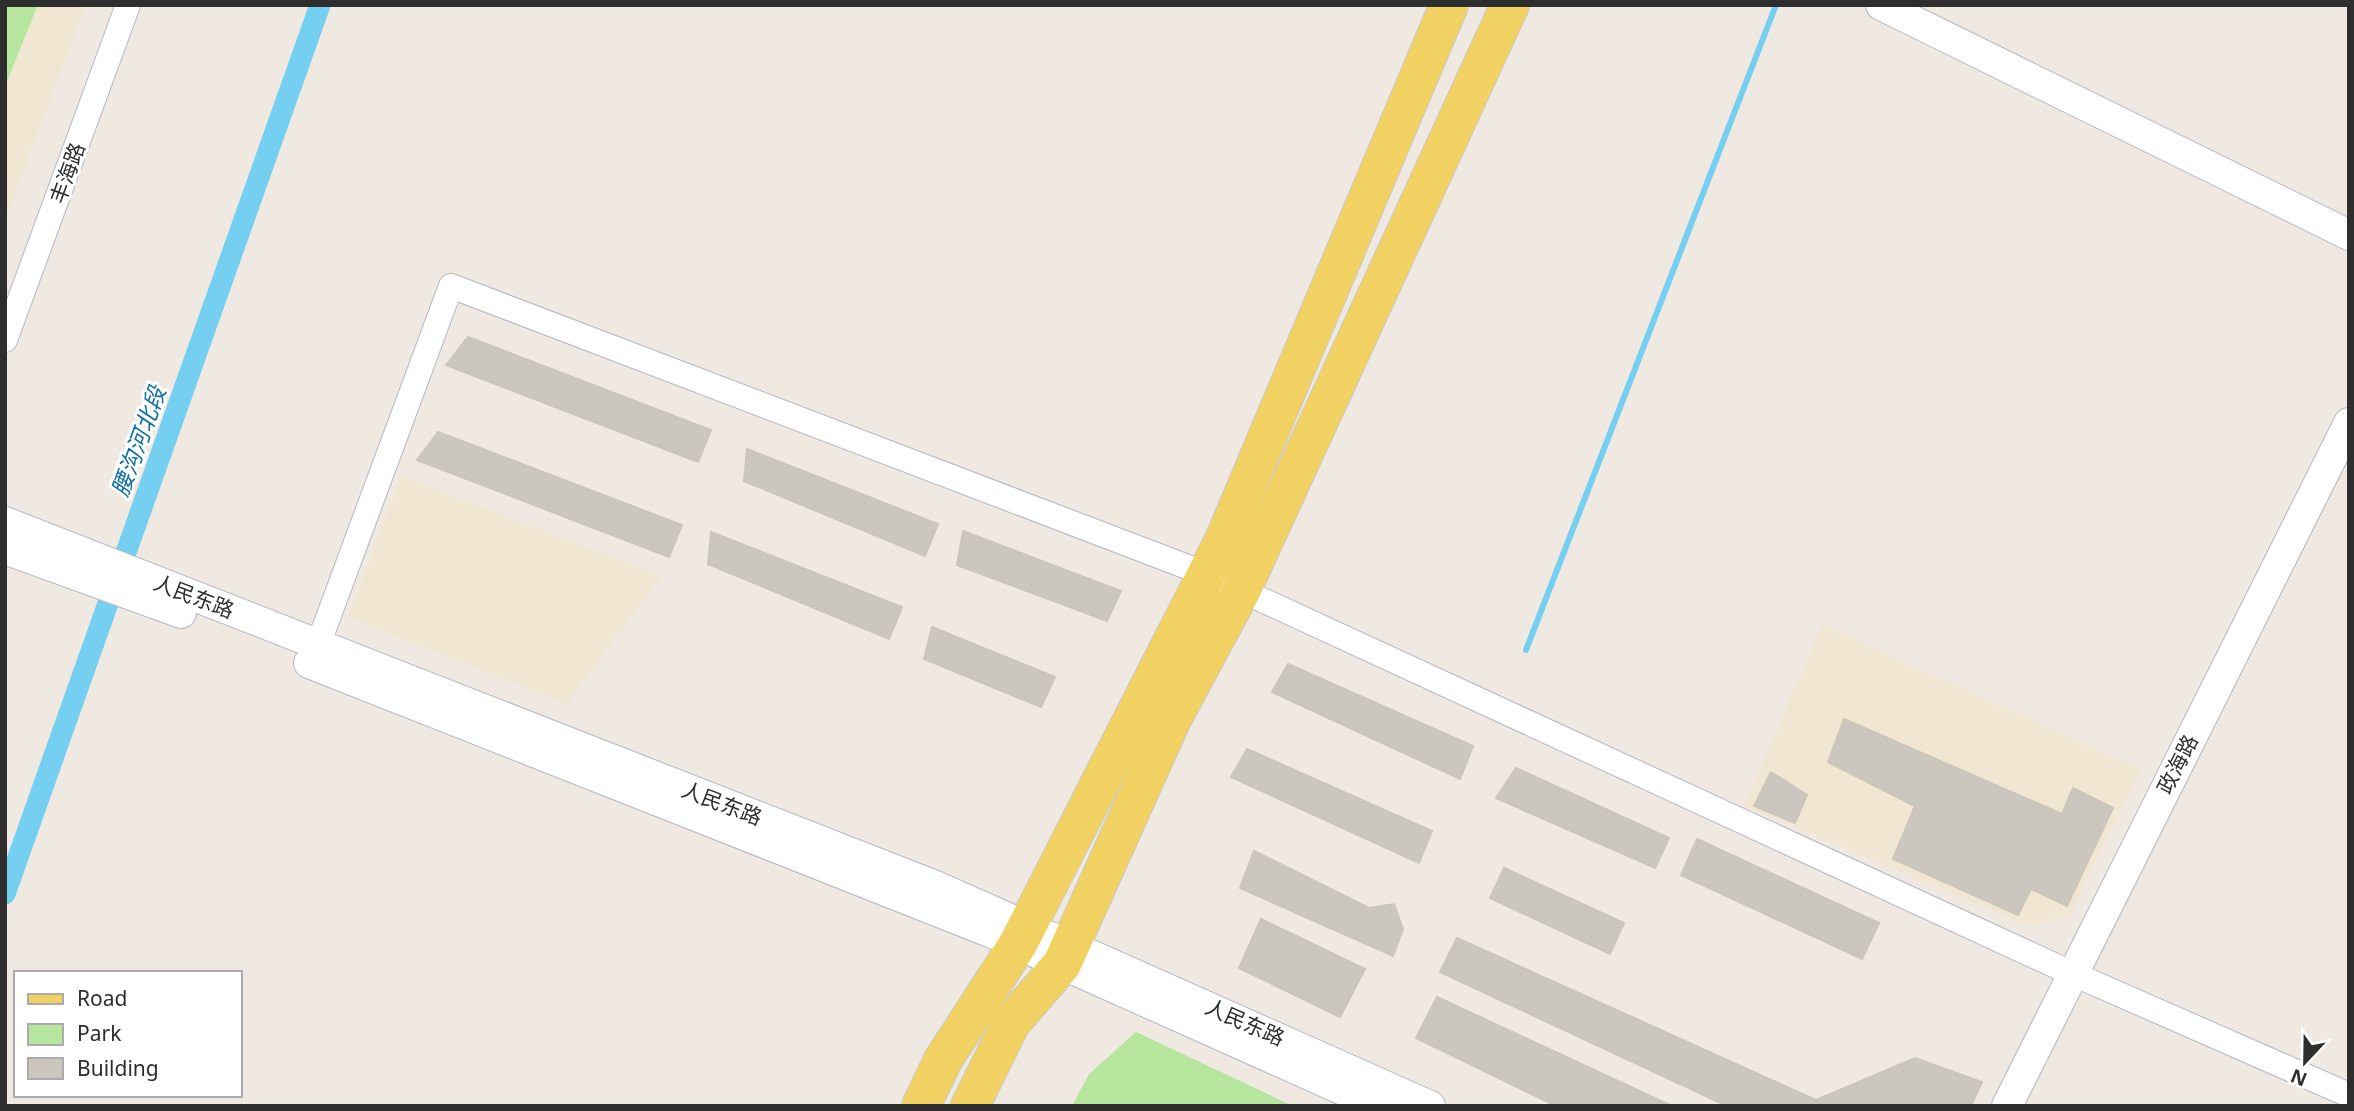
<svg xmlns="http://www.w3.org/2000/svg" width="2354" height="1111" font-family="'Noto Sans','Noto Sans SC',sans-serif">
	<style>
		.education { fill: #f0e6d1 }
		.green { fill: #b6e59e }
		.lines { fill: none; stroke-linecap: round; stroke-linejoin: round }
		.stream { stroke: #75cff0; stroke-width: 6 }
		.canal { stroke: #75cff0; stroke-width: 21 }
		.building { fill: #cbc7bf; stroke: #cbc5ba; stroke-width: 2 }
		.minor-casing { stroke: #b4b7c1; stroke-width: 26 }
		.tertiary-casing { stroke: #b4b7c1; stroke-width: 32 }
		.primary-casing { stroke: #c9c9c9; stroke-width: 40 }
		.minor { stroke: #fff; stroke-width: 24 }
		.tertiary { stroke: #fff; stroke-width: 30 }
		.primary { stroke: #f2d163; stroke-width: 38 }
		.labels { text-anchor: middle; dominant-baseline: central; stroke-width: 6; stroke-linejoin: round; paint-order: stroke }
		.street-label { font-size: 21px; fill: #2e2e2e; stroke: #fff }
		.water-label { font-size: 23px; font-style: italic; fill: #0d6fa3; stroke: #fff }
	</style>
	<rect width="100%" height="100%" fill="#efe9e1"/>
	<g class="education">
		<path d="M 5,5 L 85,5 L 5,221 Z"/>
		<path d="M 401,476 L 661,576 L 567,704 L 348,617 Z"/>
		<path d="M 1822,625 L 2140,769 L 2071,914 L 2031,927 L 1744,806 Z"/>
	</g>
	<g class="green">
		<path d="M 5,5 L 38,5 L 5,86 Z"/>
		<path d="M 1136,1032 L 1293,1106 L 1072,1106 L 1089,1074 Z"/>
	</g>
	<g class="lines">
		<path class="stream" d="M 1526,650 L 1776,5"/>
		<path class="canal" d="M 5,894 L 320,5"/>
	</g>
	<g class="building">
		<path d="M 468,337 L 711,430 L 698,462 L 446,365 Z"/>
		<path d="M 438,432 L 682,525 L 669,557 L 417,460 Z"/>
		<path d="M 747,449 L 938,524 L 925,556 L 744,481 Z"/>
		<path d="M 963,531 L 1121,591 L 1107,621 L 957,565 Z"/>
		<path d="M 711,532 L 902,607 L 889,639 L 708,564 Z"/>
		<path d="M 932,627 L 1055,677 L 1041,707 L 924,659 Z"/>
		<path d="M 1288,664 L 1473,746 L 1460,779 L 1272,692 Z"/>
		<path d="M 1844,719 L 2062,814 L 2073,788 L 2113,808 L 2067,906 L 2031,889 L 2018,915 L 1893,859 L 1915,806 L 1828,762 Z"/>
		<path d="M 1247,749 L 1432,831 L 1419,863 L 1231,777 Z"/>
		<path d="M 1516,768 L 1669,838 L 1655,868 L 1496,798 Z"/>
		<path d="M 1771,772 L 1807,795 L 1795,823 L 1754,806 Z"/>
		<path d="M 1697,839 L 1879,923 L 1862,959 L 1681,875 Z"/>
		<path d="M 1254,851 L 1369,908 L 1394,904 L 1403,929 L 1393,956 L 1240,888 Z"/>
		<path d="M 1504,868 L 1624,923 L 1610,954 L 1490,898 Z"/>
		<path d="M 1261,919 L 1365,969 L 1340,1017 L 1239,968 Z"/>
		<path d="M 1457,938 L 1816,1100 L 1915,1058 L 1982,1082 L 1971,1106 L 1727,1106 L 1440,972 Z"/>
		<path d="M 1437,997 L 1672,1106 L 1556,1106 L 1416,1038 Z"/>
	</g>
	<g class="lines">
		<defs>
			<g id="minor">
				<path d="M 5,340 L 128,5"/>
				<path d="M 312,661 L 451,286 L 1206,574 L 2071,973 L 2349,1095"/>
			</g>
			<g id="tertiary">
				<path d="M 1881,5 L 2349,235"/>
				<path d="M 5,522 L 938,887 L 1430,1106"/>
				<path d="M 5,549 L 181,613"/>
				<path d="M 309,663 L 990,932 L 1379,1106"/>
				<path d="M 2007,1106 L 2349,423"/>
			</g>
			<g id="primary">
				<path d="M 921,1106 L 943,1060 L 1018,944 L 1224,540 L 1449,5"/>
				<path d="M 970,1106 L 1011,1023 L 1062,964 L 1172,719 L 1241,591 L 1510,5"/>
			</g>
		</defs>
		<use href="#minor" class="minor-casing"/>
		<use href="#tertiary" class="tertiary-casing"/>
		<use href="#primary" class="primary-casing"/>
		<use href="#minor" class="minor"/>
		<use href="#tertiary" class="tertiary"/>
		<use href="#primary" class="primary"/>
	</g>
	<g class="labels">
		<g class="street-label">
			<text transform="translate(67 173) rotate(-70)">丰海路</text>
			<text transform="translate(194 596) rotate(21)">人民东路</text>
			<text transform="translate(2177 764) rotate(-63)">政海路</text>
			<text transform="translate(722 803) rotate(21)">人民东路</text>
			<text transform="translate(1245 1022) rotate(24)">人民东路</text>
		</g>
		<g class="water-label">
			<text transform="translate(138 441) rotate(-70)">腰沟河北段</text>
		</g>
	</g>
	<rect width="2354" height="1111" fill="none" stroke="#2e2e2e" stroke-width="14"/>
	<rect x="14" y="971" width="228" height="126" fill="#ffffff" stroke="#ababab" stroke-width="2"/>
	<rect x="28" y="994" width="35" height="10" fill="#f2d163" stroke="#ababab" stroke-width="2"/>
	<text x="77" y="1006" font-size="21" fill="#2e2e2e">Road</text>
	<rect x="28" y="1024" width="35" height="21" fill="#b6e59e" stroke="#ababab" stroke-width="2"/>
	<text x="77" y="1041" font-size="21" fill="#2e2e2e">Park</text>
	<rect x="28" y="1058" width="35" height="21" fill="#cbc7bf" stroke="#ababab" stroke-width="2"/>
	<text x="77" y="1076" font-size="21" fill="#2e2e2e">Building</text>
	<g transform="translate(2305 1062) rotate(202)" stroke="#ffffff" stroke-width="5" paint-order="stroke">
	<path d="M0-5L12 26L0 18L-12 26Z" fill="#2e2e2e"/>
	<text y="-10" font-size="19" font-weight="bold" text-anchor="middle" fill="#2e2e2e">N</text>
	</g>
</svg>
